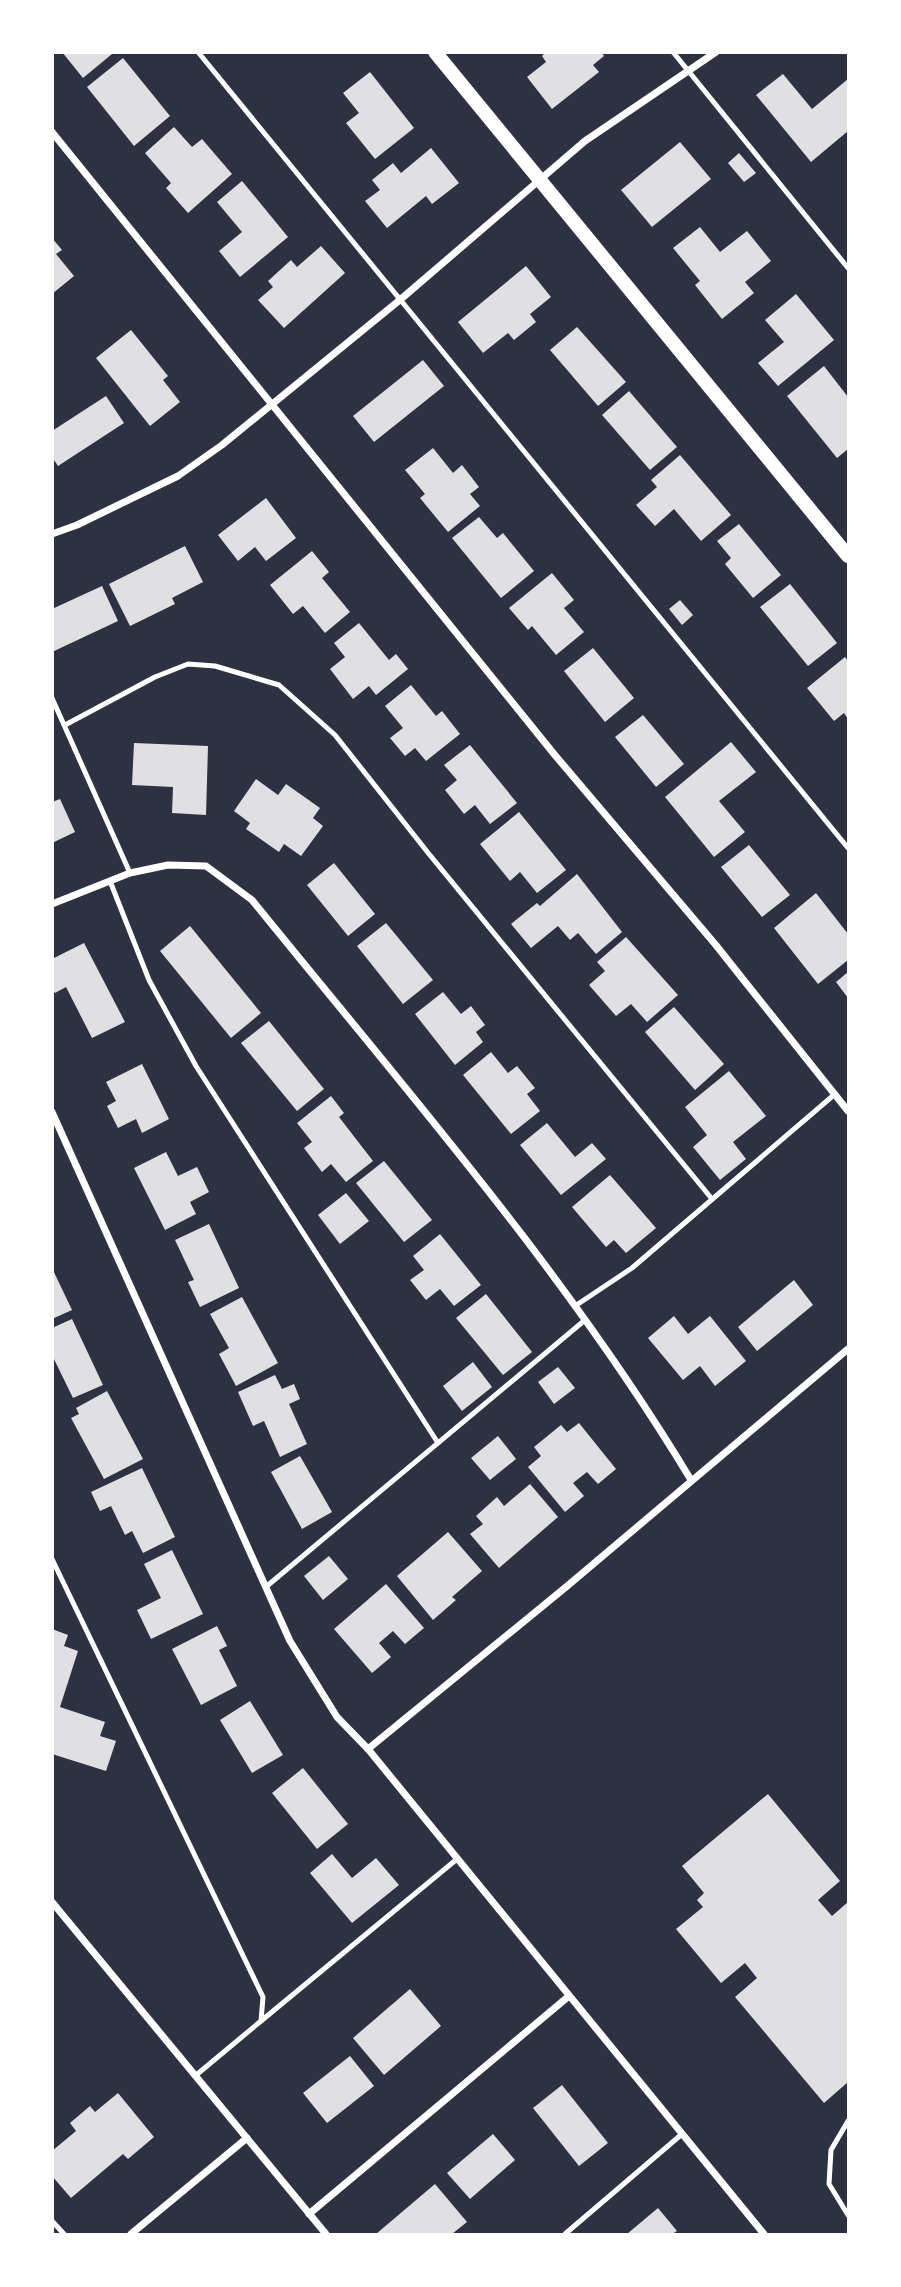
<svg xmlns="http://www.w3.org/2000/svg" width="901" height="2287" font-family="'Golos Text',sans-serif">
	<style>
		.building { fill: #e0e0e3 }
		.lines { fill: none; stroke-linecap: round; stroke-linejoin: round }
		.service { stroke: #fff; stroke-width: 5 }
		.minor { stroke: #fff; stroke-width: 7 }
		.secondary { stroke: #fff; stroke-width: 14 }
	</style>
	<rect width="100%" height="100%" fill="#2d3142"/>
	<g class="building">
		<path d="M 62,52 L 110,52 L 112,54 L 83,78 Z"/>
		<path d="M 546,52 L 601,52 L 604,56 L 593,65 L 599,72 L 552,109 L 527,77 L 546,62 L 542,56 Z"/>
		<path d="M 123,58 L 170,116 L 134,146 L 87,87 Z"/>
		<path d="M 370,72 L 414,128 L 375,159 L 346,123 L 359,113 L 343,93 Z"/>
		<path d="M 783,74 L 812,109 L 848,79 L 848,131 L 811,162 L 756,95 Z"/>
		<path d="M 174,127 L 192,147 L 202,139 L 232,174 L 188,213 L 166,188 L 171,183 L 145,153 Z"/>
		<path d="M 680,142 L 711,179 L 652,227 L 621,190 Z"/>
		<path d="M 431,148 L 459,183 L 432,204 L 426,196 L 387,228 L 365,201 L 380,190 L 372,180 L 393,163 L 401,173 Z"/>
		<path d="M 739,153 L 756,173 L 744,182 L 728,163 Z"/>
		<path d="M 242,181 L 288,237 L 240,277 L 219,251 L 242,232 L 217,202 Z"/>
		<path d="M 700,227 L 720,252 L 747,231 L 771,261 L 745,282 L 754,293 L 722,319 L 695,285 L 700,281 L 673,248 Z"/>
		<path d="M 52,238 L 62,250 L 56,254 L 74,276 L 52,294 Z"/>
		<path d="M 321,246 L 345,273 L 284,328 L 258,300 L 273,287 L 268,281 L 291,260 L 297,267 Z"/>
		<path d="M 526,266 L 551,297 L 530,314 L 536,322 L 514,340 L 508,333 L 483,353 L 458,322 Z"/>
		<path d="M 796,294 L 834,340 L 778,386 L 758,363 L 784,342 L 765,320 Z"/>
		<path d="M 577,327 L 626,382 L 598,406 L 550,350 Z"/>
		<path d="M 131,330 L 168,376 L 163,380 L 180,402 L 150,426 L 96,358 Z"/>
		<path d="M 423,360 L 444,386 L 374,442 L 353,416 Z"/>
		<path d="M 824,366 L 848,397 L 848,449 L 837,458 L 787,396 Z"/>
		<path d="M 629,391 L 677,447 L 650,470 L 602,415 Z"/>
		<path d="M 106,396 L 124,423 L 58,466 L 52,457 L 52,431 Z"/>
		<path d="M 433,448 L 453,473 L 462,465 L 479,487 L 470,494 L 480,506 L 448,532 L 420,498 L 425,494 L 405,470 Z"/>
		<path d="M 680,455 L 731,515 L 701,541 L 674,509 L 655,526 L 636,505 L 657,487 L 651,480 Z"/>
		<path d="M 266,498 L 296,538 L 266,561 L 255,547 L 238,561 L 218,535 Z"/>
		<path d="M 479,517 L 497,538 L 503,533 L 534,571 L 501,598 L 452,538 Z"/>
		<path d="M 739,524 L 781,575 L 753,598 L 725,564 L 731,558 L 717,541 Z"/>
		<path d="M 185,546 L 203,582 L 172,598 L 175,604 L 130,626 L 109,584 Z"/>
		<path d="M 312,551 L 329,572 L 322,578 L 350,612 L 325,633 L 303,606 L 293,614 L 270,585 Z"/>
		<path d="M 552,573 L 574,600 L 564,608 L 584,632 L 556,655 L 532,626 L 528,630 L 509,608 Z"/>
		<path d="M 790,584 L 837,643 L 808,666 L 760,607 Z"/>
		<path d="M 102,586 L 118,621 L 52,652 L 52,609 Z"/>
		<path d="M 680,600 L 693,615 L 682,625 L 669,609 Z"/>
		<path d="M 359,623 L 389,660 L 396,654 L 408,669 L 376,695 L 369,686 L 353,699 L 330,669 L 345,657 L 334,643 Z"/>
		<path d="M 593,648 L 634,698 L 605,722 L 564,671 Z"/>
		<path d="M 845,657 L 848,661 L 848,719 L 844,713 L 834,721 L 807,688 Z"/>
		<path d="M 411,685 L 436,716 L 442,711 L 460,734 L 426,761 L 415,748 L 405,756 L 390,738 L 403,728 L 385,706 Z"/>
		<path d="M 643,715 L 684,764 L 656,787 L 615,737 Z"/>
		<path d="M 731,742 L 756,772 L 719,801 L 745,832 L 714,857 L 665,797 Z"/>
		<path d="M 134,743 L 208,746 L 206,815 L 172,813 L 173,787 L 132,785 Z"/>
		<path d="M 470,745 L 517,803 L 490,824 L 475,805 L 464,814 L 445,790 L 457,780 L 444,765 Z"/>
		<path d="M 256,779 L 278,795 L 286,784 L 320,808 L 313,818 L 323,826 L 301,856 L 284,844 L 279,852 L 246,829 L 250,823 L 234,811 Z"/>
		<path d="M 60,799 L 75,832 L 52,843 L 52,802 Z"/>
		<path d="M 519,812 L 566,870 L 537,893 L 520,872 L 510,881 L 480,844 Z"/>
		<path d="M 749,845 L 790,895 L 762,917 L 721,867 Z"/>
		<path d="M 334,863 L 375,914 L 348,936 L 307,885 Z"/>
		<path d="M 577,874 L 622,932 L 596,954 L 578,933 L 570,940 L 558,926 L 531,948 L 511,924 L 537,903 L 540,906 Z"/>
		<path d="M 816,893 L 848,934 L 848,960 L 818,984 L 774,928 Z"/>
		<path d="M 386,923 L 433,980 L 403,1004 L 357,946 Z"/>
		<path d="M 190,926 L 261,1013 L 231,1038 L 160,951 Z"/>
		<path d="M 626,937 L 678,995 L 647,1022 L 631,1004 L 616,1016 L 589,985 L 605,971 L 597,962 Z"/>
		<path d="M 84,943 L 125,1022 L 92,1038 L 66,987 L 55,993 L 52,988 L 52,959 Z"/>
		<path d="M 848,972 L 848,998 L 836,982 Z"/>
		<path d="M 443,992 L 461,1014 L 471,1006 L 485,1025 L 476,1032 L 483,1042 L 455,1065 L 415,1014 Z"/>
		<path d="M 674,1007 L 724,1064 L 695,1090 L 645,1032 Z"/>
		<path d="M 269,1021 L 324,1089 L 297,1111 L 241,1043 Z"/>
		<path d="M 491,1052 L 508,1073 L 517,1066 L 535,1088 L 527,1094 L 540,1111 L 511,1134 L 463,1075 Z"/>
		<path d="M 142,1064 L 169,1119 L 142,1133 L 136,1119 L 118,1128 L 107,1106 L 116,1101 L 106,1082 Z"/>
		<path d="M 729,1071 L 766,1116 L 733,1142 L 746,1159 L 720,1180 L 693,1147 L 707,1135 L 685,1107 Z"/>
		<path d="M 331,1096 L 344,1113 L 339,1117 L 373,1161 L 346,1182 L 331,1164 L 322,1172 L 304,1148 L 312,1142 L 297,1123 Z"/>
		<path d="M 547,1123 L 575,1157 L 592,1143 L 606,1159 L 561,1195 L 520,1145 Z"/>
		<path d="M 166,1152 L 178,1176 L 197,1167 L 209,1192 L 190,1202 L 196,1214 L 165,1230 L 134,1168 Z"/>
		<path d="M 384,1161 L 432,1220 L 404,1242 L 356,1183 Z"/>
		<path d="M 610,1175 L 656,1228 L 626,1253 L 614,1240 L 606,1247 L 572,1207 Z"/>
		<path d="M 346,1193 L 369,1221 L 340,1244 L 318,1215 Z"/>
		<path d="M 209,1224 L 239,1288 L 200,1307 L 188,1282 L 194,1280 L 175,1240 Z"/>
		<path d="M 440,1234 L 481,1285 L 454,1306 L 440,1289 L 426,1300 L 410,1280 L 424,1270 L 413,1256 Z"/>
		<path d="M 52,1268 L 72,1310 L 52,1319 Z"/>
		<path d="M 794,1280 L 813,1305 L 757,1351 L 738,1327 Z"/>
		<path d="M 486,1294 L 532,1352 L 503,1375 L 456,1318 Z"/>
		<path d="M 242,1297 L 278,1363 L 236,1386 L 219,1354 L 229,1348 L 210,1314 Z"/>
		<path d="M 674,1316 L 688,1334 L 710,1316 L 746,1361 L 715,1386 L 700,1366 L 683,1380 L 648,1338 Z"/>
		<path d="M 72,1319 L 103,1385 L 73,1398 L 52,1355 L 52,1328 Z"/>
		<path d="M 473,1362 L 492,1387 L 462,1411 L 443,1386 Z"/>
		<path d="M 558,1367 L 575,1388 L 554,1404 L 538,1382 Z"/>
		<path d="M 275,1375 L 282,1389 L 294,1384 L 300,1399 L 289,1404 L 307,1444 L 280,1457 L 264,1421 L 253,1426 L 238,1392 Z"/>
		<path d="M 107,1391 L 143,1459 L 104,1479 L 71,1418 L 79,1414 L 76,1408 Z"/>
		<path d="M 579,1423 L 616,1469 L 598,1484 L 587,1472 L 573,1483 L 584,1496 L 565,1512 L 528,1467 L 541,1456 L 534,1447 L 561,1425 L 567,1432 Z"/>
		<path d="M 498,1436 L 516,1459 L 490,1480 L 471,1458 Z"/>
		<path d="M 300,1456 L 332,1512 L 302,1529 L 271,1472 Z"/>
		<path d="M 142,1468 L 175,1537 L 143,1553 L 132,1531 L 125,1535 L 111,1506 L 100,1511 L 91,1492 Z"/>
		<path d="M 530,1484 L 558,1517 L 499,1568 L 470,1534 L 483,1524 L 476,1516 L 497,1497 L 504,1506 Z"/>
		<path d="M 448,1532 L 482,1571 L 452,1597 L 456,1600 L 433,1620 L 397,1576 Z"/>
		<path d="M 172,1550 L 203,1614 L 151,1639 L 137,1610 L 161,1598 L 144,1564 Z"/>
		<path d="M 329,1556 L 348,1579 L 323,1600 L 304,1576 Z"/>
		<path d="M 386,1584 L 424,1628 L 405,1644 L 393,1631 L 379,1643 L 391,1657 L 372,1673 L 334,1629 Z"/>
		<path d="M 217,1626 L 227,1646 L 219,1650 L 237,1686 L 201,1705 L 172,1649 Z"/>
		<path d="M 52,1629 L 68,1635 L 64,1646 L 78,1651 L 60,1707 L 105,1722 L 100,1736 L 116,1741 L 106,1771 L 52,1754 Z"/>
		<path d="M 250,1701 L 283,1755 L 252,1773 L 220,1720 Z"/>
		<path d="M 303,1768 L 348,1824 L 317,1849 L 272,1793 Z"/>
		<path d="M 768,1794 L 840,1881 L 818,1900 L 832,1916 L 848,1902 L 848,2082 L 824,2103 L 735,1997 L 757,1978 L 745,1963 L 721,1983 L 676,1929 L 703,1907 L 697,1900 L 704,1893 L 682,1866 Z"/>
		<path d="M 332,1854 L 352,1878 L 376,1858 L 399,1885 L 352,1923 L 310,1873 Z"/>
		<path d="M 410,1989 L 441,2026 L 384,2075 L 353,2038 Z"/>
		<path d="M 350,2056 L 374,2086 L 327,2123 L 303,2093 Z"/>
		<path d="M 562,2085 L 608,2143 L 579,2166 L 533,2108 Z"/>
		<path d="M 118,2093 L 154,2137 L 128,2159 L 123,2154 L 71,2198 L 52,2176 L 52,2151 L 76,2131 L 70,2123 L 90,2106 L 95,2112 Z"/>
		<path d="M 493,2134 L 515,2160 L 470,2199 L 447,2173 Z"/>
		<path d="M 435,2184 L 467,2222 L 452,2234 L 376,2234 Z"/>
		<path d="M 658,2208 L 677,2231 L 672,2234 L 627,2234 Z"/>
	</g>
	<g class="lines">
		<g class="service">
			<path d="M 198,52 L 848,848"/>
			<path d="M 673,52 L 848,268"/>
			<path d="M 52,698 L 130,873"/>
			<path d="M 65,725 L 155,677 L 188,664 L 215,666 L 279,685 L 335,735 L 429,854 L 712,1199"/>
			<path d="M 110,881 L 149,980 L 196,1066 L 438,1443"/>
			<path d="M 575,1306 L 632,1268 L 835,1094"/>
			<path d="M 52,1559 L 263,1997 L 261,2021 L 195,2076"/>
			<path d="M 267,1586 L 585,1320"/>
			<path d="M 261,2021 L 457,1859"/>
			<path d="M 848,2121 L 831,2150 L 829,2184 L 848,2215"/>
			<path d="M 52,2221 L 64,2234"/>
			<path d="M 565,2234 L 682,2134"/>
		</g>
		<g class="minor">
			<path d="M 52,132 L 554,754 L 715,944 L 848,1111"/>
			<path d="M 52,534 L 77,525 L 178,476 L 222,445 L 401,299 L 585,141 L 716,52"/>
			<path d="M 52,904 L 130,873 L 168,865 L 206,866 L 252,900 C 404,1088 566,1272 691,1480"/>
			<path d="M 52,1112 L 290,1641 L 337,1717 L 368,1749 L 764,2234"/>
			<path d="M 368,1749 L 566,1587 L 848,1349"/>
			<path d="M 52,1902 L 326,2234"/>
			<path d="M 309,2214 L 569,1996"/>
			<path d="M 131,2234 L 247,2138"/>
		</g>
		<path class="secondary" d="M 435,52 L 848,556"/>
	</g>
	<rect width="901" height="2287" fill="none" stroke="#ffffff" stroke-width="108"/>
</svg>
